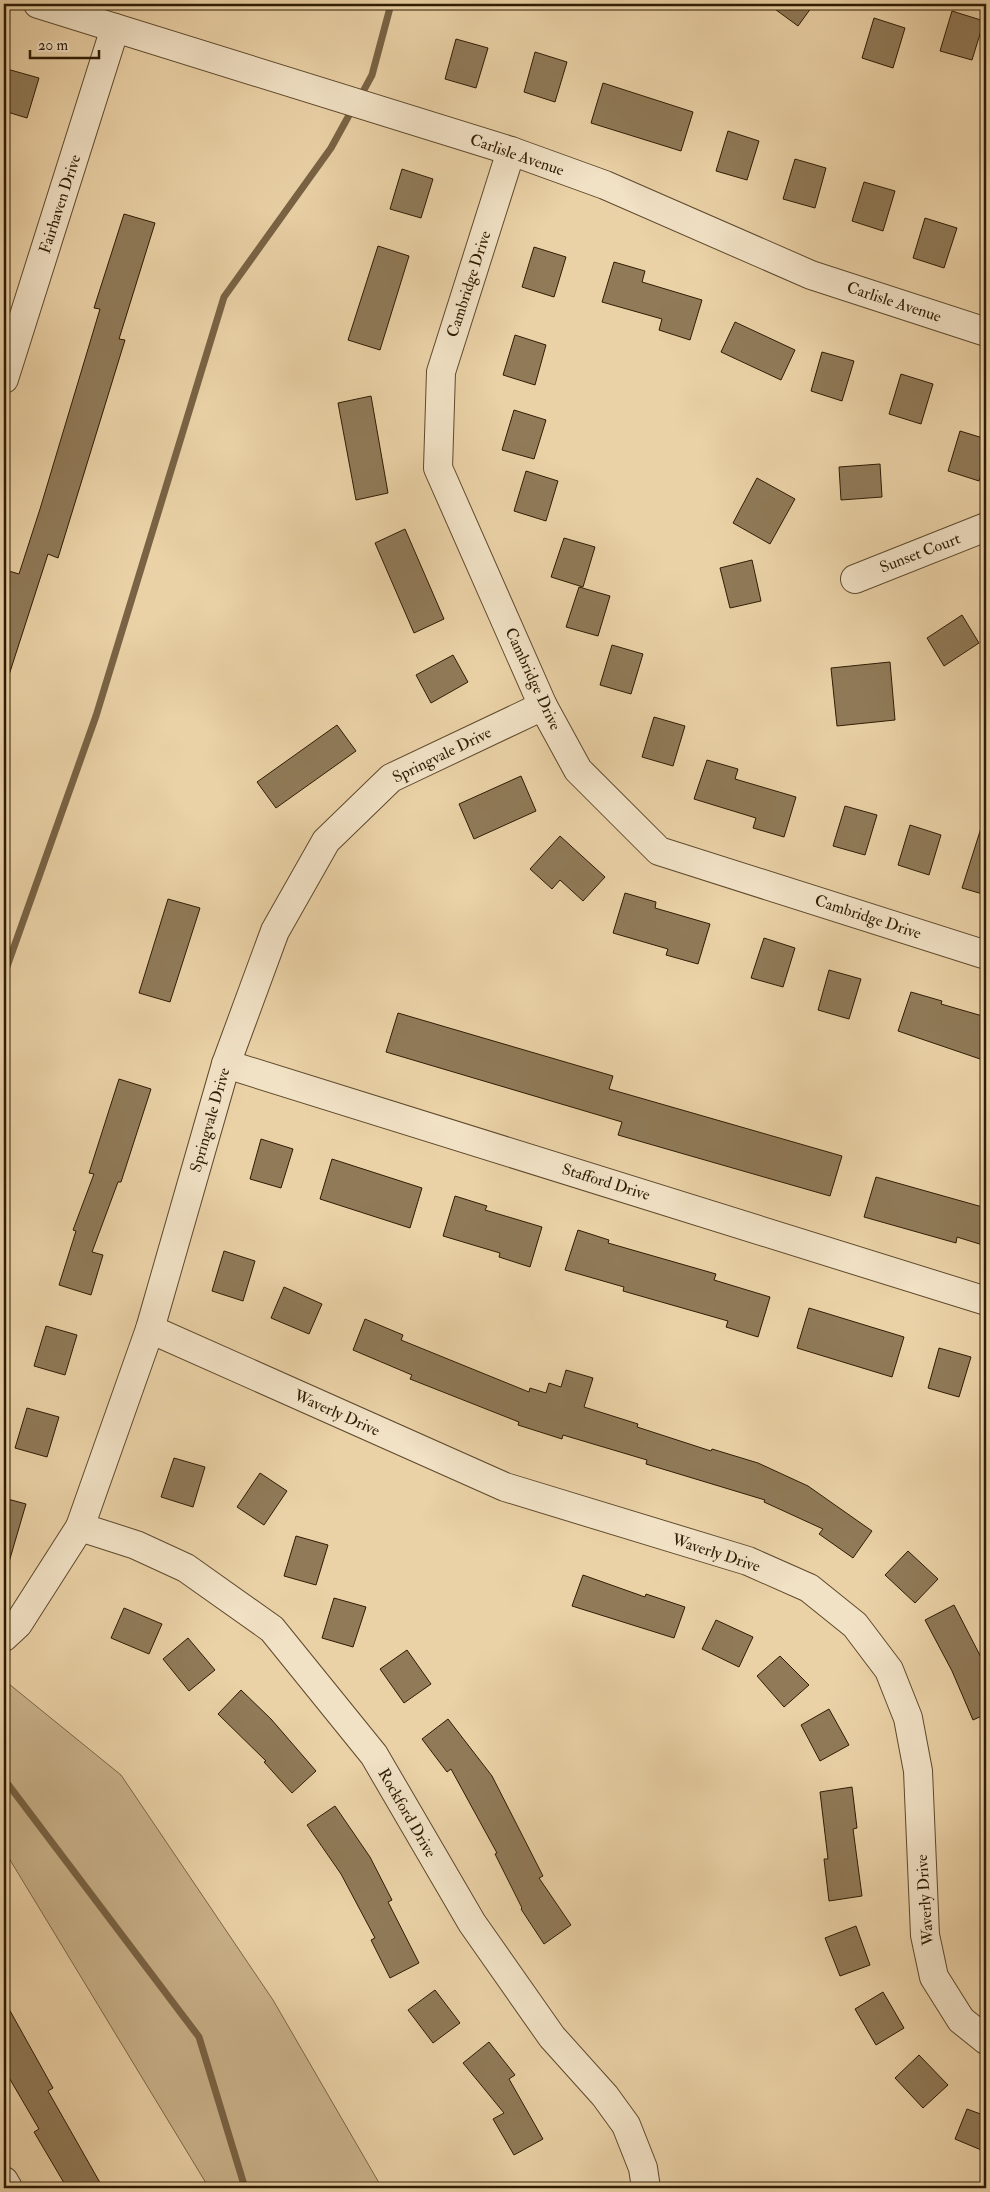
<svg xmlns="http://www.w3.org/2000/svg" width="990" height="2192" font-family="'IM FELL Double Pica',serif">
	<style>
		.green { fill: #cab28a; stroke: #7c6746 }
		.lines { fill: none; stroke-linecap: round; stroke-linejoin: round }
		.stream { stroke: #796344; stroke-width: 7 }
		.building { fill: #907a58; stroke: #2f1c03 }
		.minor-casing { stroke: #5e492c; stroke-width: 30 }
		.minor { stroke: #f1e1c5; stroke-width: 28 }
		.labels { text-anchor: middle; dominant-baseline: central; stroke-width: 4.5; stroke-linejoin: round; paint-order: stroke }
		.street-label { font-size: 16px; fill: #2f1c03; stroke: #f1e1c5 }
	</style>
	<rect width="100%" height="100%" fill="#ead1a6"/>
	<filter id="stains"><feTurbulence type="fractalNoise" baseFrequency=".004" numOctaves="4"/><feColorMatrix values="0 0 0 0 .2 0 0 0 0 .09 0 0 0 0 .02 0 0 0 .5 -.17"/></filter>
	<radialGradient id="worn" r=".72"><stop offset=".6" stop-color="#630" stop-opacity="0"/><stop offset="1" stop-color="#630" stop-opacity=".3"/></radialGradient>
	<path class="green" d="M 9,1684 L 121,1775 L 273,2000 L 382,2188 L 209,2188 L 4,1850 L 4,1689 Z"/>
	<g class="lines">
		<g class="stream">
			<path d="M 359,99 L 372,75 L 391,4"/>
			<path d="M 4,975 L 96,716 L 224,297 L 331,148 L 353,108"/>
			<path d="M 4,1779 L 199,2037 L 245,2188"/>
		</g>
	</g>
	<g class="building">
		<path d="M 768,4 L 814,4 L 798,26 Z"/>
		<path d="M 952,11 L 984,21 L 972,60 L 940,51 Z"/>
		<path d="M 874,18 L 905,28 L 893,68 L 862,58 Z"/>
		<path d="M 456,39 L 488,48 L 476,88 L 445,79 Z"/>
		<path d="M 535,52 L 567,62 L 555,102 L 524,92 Z"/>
		<path d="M 7,69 L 39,78 L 27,118 L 4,111 L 4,81 Z"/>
		<path d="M 603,83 L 693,112 L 681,151 L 591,123 Z"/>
		<path d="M 728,131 L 759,141 L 747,180 L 716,171 Z"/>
		<path d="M 795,159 L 826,168 L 815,208 L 783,199 Z"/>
		<path d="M 402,169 L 433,179 L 421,218 L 390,209 Z"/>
		<path d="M 864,182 L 895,191 L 883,231 L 852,221 Z"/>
		<path d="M 124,214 L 155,223 L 119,339 L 125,340 L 58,558 L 48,554 L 8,678 L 4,678 L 4,588 L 9,571 L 19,574 L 40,509 L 100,309 L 94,308 Z"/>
		<path d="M 925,218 L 957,228 L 944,268 L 913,258 Z"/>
		<path d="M 378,246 L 409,256 L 380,350 L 348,340 Z"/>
		<path d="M 534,247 L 566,257 L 554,297 L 522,287 Z"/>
		<path d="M 614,262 L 645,271 L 642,282 L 702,300 L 690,340 L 659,330 L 662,319 L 602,302 Z"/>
		<path d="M 735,322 L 795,350 L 781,380 L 721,352 Z"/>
		<path d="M 515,335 L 546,345 L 535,385 L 503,375 Z"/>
		<path d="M 822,352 L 854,361 L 842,401 L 811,391 Z"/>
		<path d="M 901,374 L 933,384 L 921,424 L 889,414 Z"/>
		<path d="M 371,396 L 388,493 L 356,500 L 338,403 Z"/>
		<path d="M 514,410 L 546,420 L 534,459 L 502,450 Z"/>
		<path d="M 960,431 L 986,439 L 986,458 L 979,481 L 948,471 Z"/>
		<path d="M 880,464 L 882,497 L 841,500 L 839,467 Z"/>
		<path d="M 526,471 L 558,481 L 546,521 L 514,511 Z"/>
		<path d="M 757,478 L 795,499 L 770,544 L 733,523 Z"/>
		<path d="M 405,529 L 444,619 L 414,633 L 375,543 Z"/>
		<path d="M 564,538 L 595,547 L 583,587 L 551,577 Z"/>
		<path d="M 752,560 L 761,601 L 730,608 L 720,568 Z"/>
		<path d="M 579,587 L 610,596 L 598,636 L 566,627 Z"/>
		<path d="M 962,615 L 979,643 L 944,666 L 927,638 Z"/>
		<path d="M 612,645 L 643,654 L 631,694 L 600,685 Z"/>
		<path d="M 453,655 L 468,682 L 431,703 L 416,675 Z"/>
		<path d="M 890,662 L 895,720 L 837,726 L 831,668 Z"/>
		<path d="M 654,717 L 685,726 L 673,766 L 642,757 Z"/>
		<path d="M 337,725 L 356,751 L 276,808 L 257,782 Z"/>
		<path d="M 707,760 L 738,769 L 735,779 L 796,797 L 784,837 L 753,828 L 756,818 L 694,799 Z"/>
		<path d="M 521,776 L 536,811 L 474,839 L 459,804 Z"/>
		<path d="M 845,806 L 877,815 L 865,855 L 833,846 Z"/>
		<path d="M 910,825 L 941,835 L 929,875 L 898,865 Z"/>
		<path d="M 982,825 L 986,825 L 986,895 L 962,888 Z"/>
		<path d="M 560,836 L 605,877 L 583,901 L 560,880 L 552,889 L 530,869 Z"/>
		<path d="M 625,893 L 656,902 L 655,908 L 710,924 L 698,964 L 666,955 L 668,949 L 613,933 Z"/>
		<path d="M 168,899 L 200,908 L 170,1002 L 139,993 Z"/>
		<path d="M 764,938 L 795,948 L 783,987 L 751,978 Z"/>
		<path d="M 829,970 L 861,979 L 849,1019 L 818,1010 Z"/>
		<path d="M 911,992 L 942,1001 L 941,1004 L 986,1017 L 986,1061 L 898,1031 Z"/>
		<path d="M 398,1013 L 613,1076 L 609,1089 L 842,1156 L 830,1196 L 618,1135 L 622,1122 L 386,1052 Z"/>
		<path d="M 119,1079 L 151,1089 L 121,1182 L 118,1182 L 92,1252 L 103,1255 L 91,1295 L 59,1285 L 76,1231 L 73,1230 L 94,1174 L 89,1173 Z"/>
		<path d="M 261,1139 L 293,1149 L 281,1188 L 250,1179 Z"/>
		<path d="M 332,1159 L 422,1188 L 410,1228 L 320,1199 Z"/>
		<path d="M 876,1177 L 986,1208 L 986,1246 L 957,1237 L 956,1243 L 864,1217 Z"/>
		<path d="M 455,1196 L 487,1206 L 485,1210 L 542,1227 L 530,1267 L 499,1257 L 500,1253 L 443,1236 Z"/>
		<path d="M 578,1230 L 609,1240 L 608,1243 L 716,1274 L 714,1280 L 770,1297 L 758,1337 L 726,1327 L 728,1321 L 623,1291 L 624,1287 L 565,1270 Z"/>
		<path d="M 224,1251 L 255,1261 L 243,1301 L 212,1291 Z"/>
		<path d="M 284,1287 L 322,1304 L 309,1334 L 271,1318 Z"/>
		<path d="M 809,1308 L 904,1337 L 892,1377 L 797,1348 Z"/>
		<path d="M 365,1319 L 403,1335 L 401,1340 L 529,1392 L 530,1388 L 546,1393 L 549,1383 L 561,1387 L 566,1370 L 593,1378 L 584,1407 L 638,1424 L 637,1427 L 711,1451 L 712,1449 L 758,1463 L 808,1486 L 872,1531 L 853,1558 L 819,1534 L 823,1529 L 764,1502 L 765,1500 L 646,1464 L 647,1460 L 563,1435 L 562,1439 L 518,1425 L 519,1422 L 410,1379 L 412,1375 L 353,1350 Z"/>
		<path d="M 46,1326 L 77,1335 L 65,1375 L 34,1366 Z"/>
		<path d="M 939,1348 L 971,1357 L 959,1397 L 928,1388 Z"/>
		<path d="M 27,1408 L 59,1417 L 47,1457 L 15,1448 Z"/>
		<path d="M 174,1458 L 205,1467 L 193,1507 L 161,1497 Z"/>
		<path d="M 260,1473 L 287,1491 L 264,1525 L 237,1507 Z"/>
		<path d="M 4,1498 L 26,1504 L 9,1562 L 4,1561 Z"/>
		<path d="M 296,1536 L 328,1545 L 316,1585 L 284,1576 Z"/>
		<path d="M 908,1551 L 938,1579 L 915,1603 L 885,1575 Z"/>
		<path d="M 583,1575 L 645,1597 L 646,1594 L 685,1607 L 674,1638 L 572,1606 Z"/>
		<path d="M 334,1598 L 366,1607 L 353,1647 L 322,1638 Z"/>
		<path d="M 954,1605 L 986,1667 L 986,1714 L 973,1720 L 952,1671 L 925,1620 Z"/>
		<path d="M 124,1608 L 162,1624 L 149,1654 L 111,1638 Z"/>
		<path d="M 716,1620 L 753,1637 L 739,1667 L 702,1649 Z"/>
		<path d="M 188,1638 L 215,1670 L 189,1691 L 163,1659 Z"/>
		<path d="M 407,1650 L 431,1684 L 404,1703 L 380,1669 Z"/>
		<path d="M 780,1656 L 809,1685 L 784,1707 L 757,1676 Z"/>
		<path d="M 241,1690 L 271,1719 L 316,1771 L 292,1793 L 264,1762 L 266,1761 L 218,1714 Z"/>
		<path d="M 829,1709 L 849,1745 L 820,1761 L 801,1725 Z"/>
		<path d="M 448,1719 L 492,1776 L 543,1876 L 539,1878 L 571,1925 L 544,1944 L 521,1909 L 522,1908 L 495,1854 L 497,1853 L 451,1769 L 447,1772 L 422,1739 Z"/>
		<path d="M 852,1787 L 857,1828 L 853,1829 L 862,1896 L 829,1901 L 824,1859 L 828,1859 L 820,1792 Z"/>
		<path d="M 335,1806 L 370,1857 L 392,1900 L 388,1902 L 419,1963 L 390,1978 L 371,1940 L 375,1938 L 341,1874 L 307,1825 Z"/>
		<path d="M 856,1926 L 870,1965 L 840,1976 L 825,1938 Z"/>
		<path d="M 435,1990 L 460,2023 L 433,2043 L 408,2010 Z"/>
		<path d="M 883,1992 L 904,2028 L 876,2045 L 855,2009 Z"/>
		<path d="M 4,2000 L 53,2088 L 48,2091 L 103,2188 L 67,2188 L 34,2132 L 39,2129 L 4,2069 Z"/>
		<path d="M 489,2042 L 515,2075 L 509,2079 L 543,2139 L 514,2155 L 493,2119 L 504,2113 L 463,2063 Z"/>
		<path d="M 919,2055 L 948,2085 L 923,2108 L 895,2078 Z"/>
		<path d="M 967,2109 L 986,2116 L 986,2152 L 955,2139 Z"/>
	</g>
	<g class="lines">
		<defs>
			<g id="minor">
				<path d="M 38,4 L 511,151 L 605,185 L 811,275 L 986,332"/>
				<path d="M 511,151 L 441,372 L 438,468 L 543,706 L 578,770 L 659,851 L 986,955"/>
				<path d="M 4,379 L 115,28"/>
				<path d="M 855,579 L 986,527"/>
				<path d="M 226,1064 L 986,1301"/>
				<path d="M 150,1329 L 505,1487 L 748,1561 L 809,1588 L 855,1625 L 889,1670 L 908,1718 L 918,1771 L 925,1935 L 934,1977 L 961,2020 L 986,2040"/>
				<path d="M 80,1527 L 136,1545 L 186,1568 L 272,1629 L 374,1755 L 472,1923 L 552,2037 L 605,2096 L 626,2125 L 643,2168 L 646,2188"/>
				<path d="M 4,1637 L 18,1624 L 80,1527 L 150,1329 L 226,1064 L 275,931 L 326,841 L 391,778 L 543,706"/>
				<path d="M 4,2181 L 8,2188"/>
			</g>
		</defs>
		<use href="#minor" class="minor-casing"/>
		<use href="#minor" class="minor"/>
	</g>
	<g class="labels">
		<g class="street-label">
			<text transform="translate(517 155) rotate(19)">Carlisle Avenue</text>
			<text transform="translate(60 204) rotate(-72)">Fairhaven Drive</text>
			<text transform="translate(469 284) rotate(-72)">Cambridge Drive</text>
			<text transform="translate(894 302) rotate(18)">Carlisle Avenue</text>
			<text transform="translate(920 553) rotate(-21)">Sunset Court</text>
			<text transform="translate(533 679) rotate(65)">Cambridge Drive</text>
			<text transform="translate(442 755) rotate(-26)">Springvale Drive</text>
			<text transform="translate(868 917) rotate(18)">Cambridge Drive</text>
			<text transform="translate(210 1120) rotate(-74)">Springvale Drive</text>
			<text transform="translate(606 1182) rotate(17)">Stafford Drive</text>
			<text transform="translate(337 1413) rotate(24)">Waverly Drive</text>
			<text transform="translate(716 1553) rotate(18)">Waverly Drive</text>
			<text transform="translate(407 1813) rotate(60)">Rockford Drive</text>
			<text transform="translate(925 1900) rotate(-94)">Waverly Drive</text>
		</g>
	</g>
	<rect width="990" height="2192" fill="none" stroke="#ead1a6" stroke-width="20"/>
	<rect x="5" y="5" width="980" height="2182" fill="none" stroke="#2f1c03" stroke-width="2.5"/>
	<rect x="10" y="10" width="970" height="2172" fill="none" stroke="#2f1c03"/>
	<path d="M30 50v8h69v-8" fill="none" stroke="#2f1c03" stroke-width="2.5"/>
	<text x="38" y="50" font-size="15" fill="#2f1c03" stroke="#f1e1c5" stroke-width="4" paint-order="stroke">20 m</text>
	<rect width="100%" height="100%" filter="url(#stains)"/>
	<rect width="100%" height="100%" fill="url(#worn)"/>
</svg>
